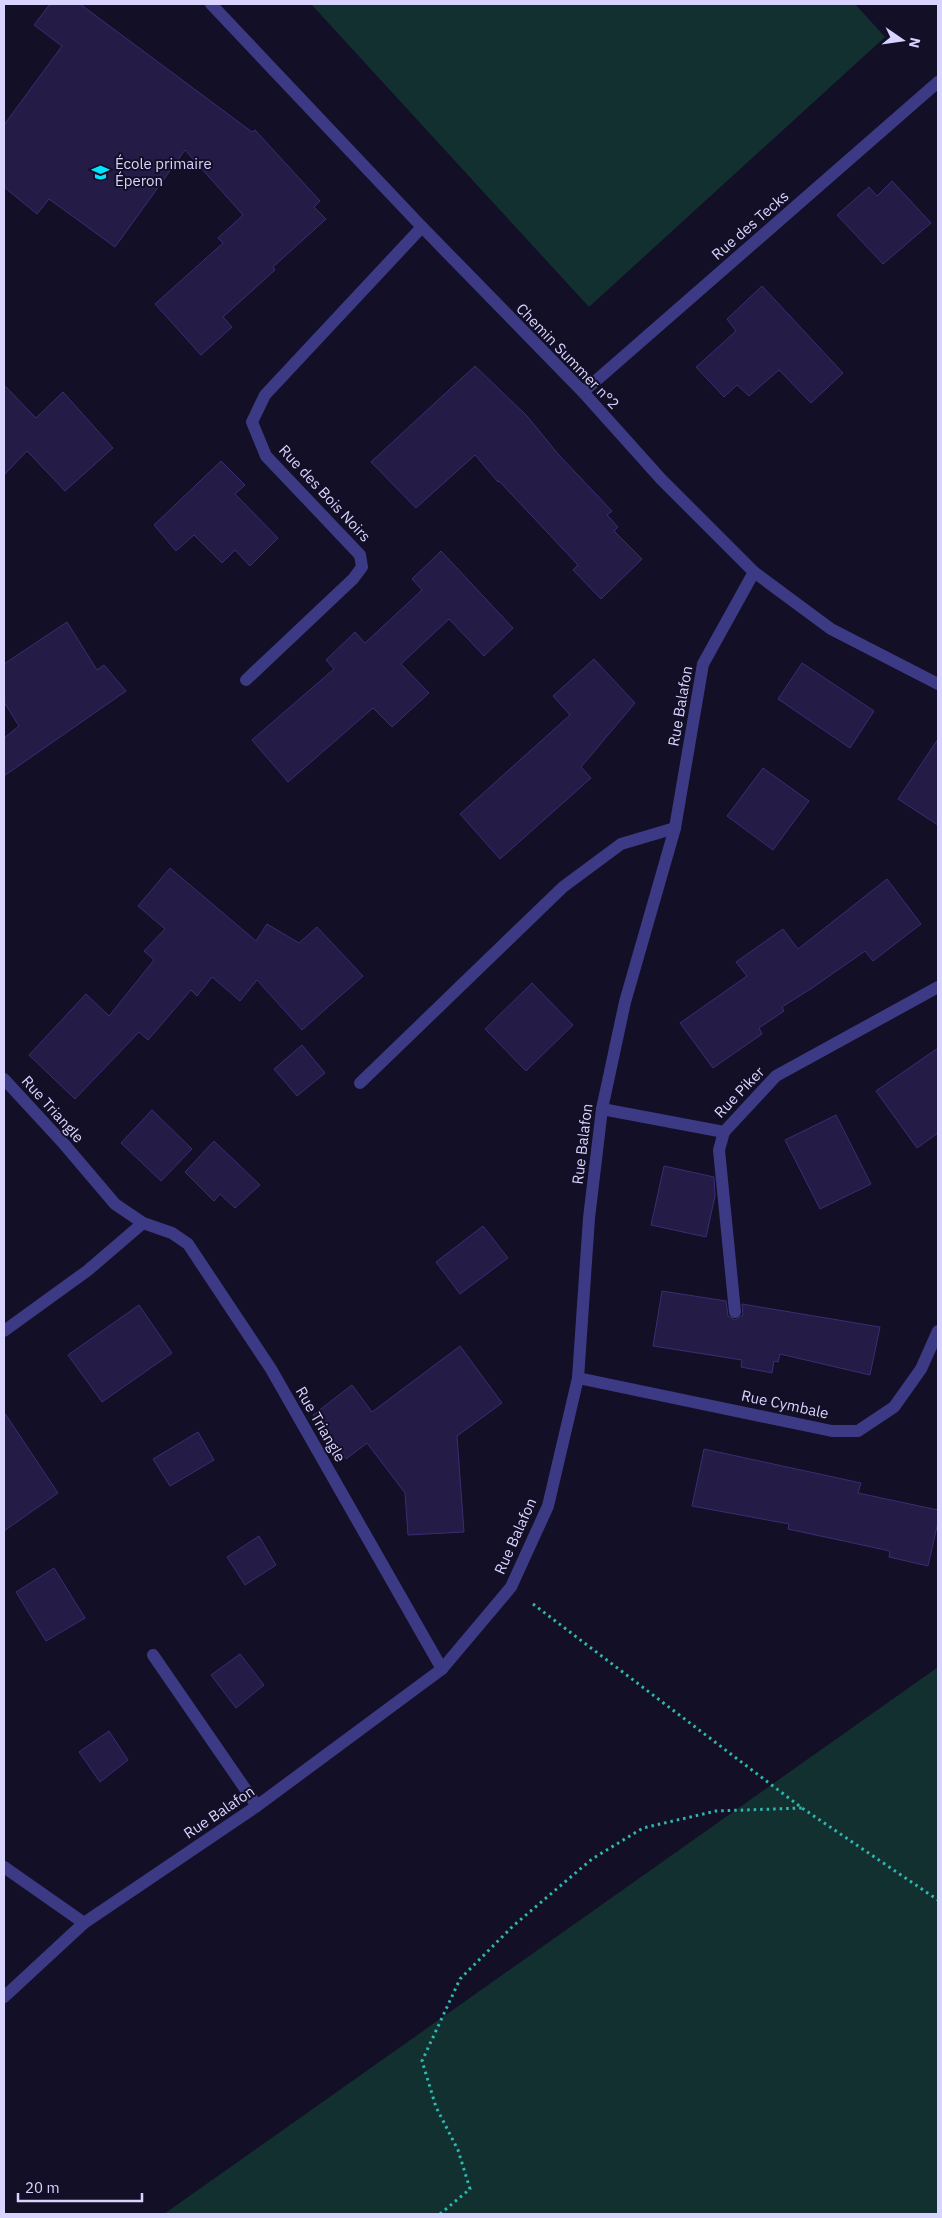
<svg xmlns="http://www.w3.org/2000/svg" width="942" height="2218" font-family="'IBM Plex Sans',sans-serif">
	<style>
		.green { fill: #12302f }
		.building { fill: #241b47; stroke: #3b2d73 }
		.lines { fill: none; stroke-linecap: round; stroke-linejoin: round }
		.path { stroke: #2fb8b0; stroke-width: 3; stroke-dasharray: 2.5 4; stroke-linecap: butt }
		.minor { stroke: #3d3a85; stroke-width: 12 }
		.labels { text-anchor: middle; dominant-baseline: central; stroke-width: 4; stroke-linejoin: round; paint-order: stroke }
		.poi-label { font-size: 15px; fill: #d9d4ff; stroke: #130f26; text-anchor: start }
		.street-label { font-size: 15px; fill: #d9d4ff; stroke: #130f26 }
	</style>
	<rect width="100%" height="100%" fill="#130f26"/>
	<g class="green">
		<path d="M 311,4 L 855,4 L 885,37 L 589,307 Z"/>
		<path d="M 938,1667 L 938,2214 L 164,2214 L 924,1677 Z"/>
	</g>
	<g class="building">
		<path d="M 50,4 L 80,4 L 252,132 L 255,130 L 320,201 L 314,207 L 326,219 L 273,267 L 275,270 L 223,317 L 232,327 L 201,355 L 155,304 L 223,243 L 218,238 L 243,215 L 185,150 L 115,247 L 49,199 L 37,214 L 4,187 L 4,125 L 62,46 L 34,25 Z"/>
		<path d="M 892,181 L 931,223 L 883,264 L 837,215 L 869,187 L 877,196 Z"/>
		<path d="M 762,286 L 843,373 L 811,403 L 779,370 L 749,396 L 737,385 L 724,397 L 696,367 L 736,331 L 727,319 Z"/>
		<path d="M 475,366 L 527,416 L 558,454 L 612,511 L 607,515 L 618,527 L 614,531 L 642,559 L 601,599 L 573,570 L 578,565 L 499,481 L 498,482 L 475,455 L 416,508 L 371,462 Z"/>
		<path d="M 4,385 L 36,418 L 63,392 L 113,448 L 65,491 L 27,451 L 4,475 Z"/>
		<path d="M 221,461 L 245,485 L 235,494 L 278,538 L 250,566 L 235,550 L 222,563 L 194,535 L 176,551 L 154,525 Z"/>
		<path d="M 441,551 L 513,628 L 484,656 L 449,619 L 401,664 L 429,693 L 392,727 L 373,708 L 288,782 L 252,740 L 334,669 L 326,660 L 355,632 L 365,643 L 422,590 L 412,579 Z"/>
		<path d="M 67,622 L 97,670 L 104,665 L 126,691 L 4,776 L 4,738 L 19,726 L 4,702 L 4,664 Z"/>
		<path d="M 594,659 L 635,703 L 581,767 L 591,778 L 500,859 L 460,814 L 570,715 L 553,696 Z"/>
		<path d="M 802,663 L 874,711 L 850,748 L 778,699 Z"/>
		<path d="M 938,739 L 938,825 L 898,799 Z"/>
		<path d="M 763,768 L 809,801 L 773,850 L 727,816 Z"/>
		<path d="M 170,868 L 256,941 L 267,924 L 299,943 L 317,927 L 363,976 L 302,1030 L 257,980 L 240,1001 L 212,977 L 197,996 L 191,990 L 148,1040 L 139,1032 L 75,1099 L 29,1055 L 86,994 L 109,1016 L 154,960 L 144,951 L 165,929 L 138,906 Z"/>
		<path d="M 887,879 L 921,924 L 873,961 L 865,951 L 812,988 L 782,1007 L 784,1011 L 759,1028 L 762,1034 L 713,1068 L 680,1023 L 747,976 L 736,962 L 783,929 L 798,949 Z"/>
		<path d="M 532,983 L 573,1025 L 526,1071 L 485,1029 Z"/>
		<path d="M 302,1045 L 325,1073 L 297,1096 L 274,1069 Z"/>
		<path d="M 938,1048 L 938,1133 L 917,1148 L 876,1091 Z"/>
		<path d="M 152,1110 L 192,1149 L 161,1181 L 121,1143 Z"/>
		<path d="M 836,1115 L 871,1184 L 820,1209 L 785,1140 Z"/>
		<path d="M 214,1141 L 260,1185 L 235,1208 L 220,1194 L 214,1201 L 185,1172 Z"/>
		<path d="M 664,1166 L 714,1177 L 715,1196 L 706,1237 L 651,1225 Z"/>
		<path d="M 483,1226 L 508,1258 L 460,1294 L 436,1262 Z"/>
		<path d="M 662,1291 L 726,1301 L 728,1316 L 735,1320 L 743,1315 L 742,1304 L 880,1327 L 870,1375 L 780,1354 L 778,1362 L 774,1361 L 772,1373 L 741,1367 L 742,1360 L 653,1346 Z"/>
		<path d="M 139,1305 L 172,1353 L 102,1402 L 68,1355 Z"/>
		<path d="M 460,1346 L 502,1403 L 457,1436 L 464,1532 L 408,1535 L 405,1493 L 367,1443 L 346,1459 L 313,1415 L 352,1385 L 372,1412 Z"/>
		<path d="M 4,1412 L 58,1493 L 4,1531 Z"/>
		<path d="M 198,1432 L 214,1460 L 170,1486 L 153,1459 Z"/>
		<path d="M 704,1449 L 861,1483 L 858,1493 L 938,1510 L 938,1522 L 928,1566 L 889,1557 L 890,1551 L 788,1529 L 789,1524 L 692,1506 Z"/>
		<path d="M 259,1536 L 276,1565 L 245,1585 L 227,1557 Z"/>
		<path d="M 54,1568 L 85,1618 L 46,1641 L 16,1592 Z"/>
		<path d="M 240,1654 L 264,1685 L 236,1708 L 211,1675 Z"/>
		<path d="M 109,1731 L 128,1760 L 100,1782 L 79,1752 Z"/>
	</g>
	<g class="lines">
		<g class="path">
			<path d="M 533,1604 L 802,1808 L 938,1900"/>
			<path d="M 440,2214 L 470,2189 L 458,2150 L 436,2107 L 422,2061 L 460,1979 L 513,1926 L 592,1859 L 643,1828 L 716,1811 L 802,1808"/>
		</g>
		<g class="minor">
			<path d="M 211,4 L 422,227 L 583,392 L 661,479 L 754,572 L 831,629 L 938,684"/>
			<path d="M 583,392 L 938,82"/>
			<path d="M 246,680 L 353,579 L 362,567 L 360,555 L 266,456 L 252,422 L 265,395 L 422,227"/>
			<path d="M 4,1079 L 64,1144 L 115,1204 L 143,1223 L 172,1233 L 188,1244 L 271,1369 L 442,1669"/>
			<path d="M 360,1083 L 563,887 L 621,844 L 675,828"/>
			<path d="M 602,1109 L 724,1132 L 776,1076 L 938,987"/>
			<path d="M 724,1132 L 719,1150 L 735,1312"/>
			<path d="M 4,1331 L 87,1271 L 143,1223"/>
			<path d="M 578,1378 L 832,1431 L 858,1431 L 894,1407 L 921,1369 L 938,1331"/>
			<path d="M 153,1655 L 257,1806"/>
			<path d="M 4,1867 L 84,1923"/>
			<path d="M 4,1997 L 84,1923 L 257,1806 L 442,1669 L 511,1587 L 548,1506 L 578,1378 L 589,1218 L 602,1109 L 625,1002 L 675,828 L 703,664 L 754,572"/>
		</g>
	</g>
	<defs>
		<symbol id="school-bare" viewBox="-9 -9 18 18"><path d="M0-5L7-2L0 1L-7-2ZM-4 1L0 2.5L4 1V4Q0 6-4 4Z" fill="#00e5ff" stroke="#130f26" stroke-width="2.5" paint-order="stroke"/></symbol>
	</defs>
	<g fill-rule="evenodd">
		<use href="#school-bare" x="88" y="160" width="25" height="25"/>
	</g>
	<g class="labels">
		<g class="poi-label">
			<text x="115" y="163">École primaire<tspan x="115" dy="17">Éperon</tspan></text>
		</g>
		<g class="street-label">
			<text transform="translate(750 225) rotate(-41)">Rue des Tecks</text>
			<text transform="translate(568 356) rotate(46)">Chemin Summer n°2</text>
			<text transform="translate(325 493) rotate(47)">Rue des Bois Noirs</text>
			<text transform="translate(680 706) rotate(-80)">Rue Balafon</text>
			<text transform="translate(739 1092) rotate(-46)">Rue Piker</text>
			<text transform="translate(53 1109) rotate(48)">Rue Triangle</text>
			<text transform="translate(582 1144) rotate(-83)">Rue Balafon</text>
			<text transform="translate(785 1404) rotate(12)">Rue Cymbale</text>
			<text transform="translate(321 1424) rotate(60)">Rue Triangle</text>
			<text transform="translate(515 1536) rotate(-66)">Rue Balafon</text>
			<text transform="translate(219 1812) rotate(-34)">Rue Balafon</text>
		</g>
	</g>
	<rect width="942" height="2218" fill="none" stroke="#d9d4ff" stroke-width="10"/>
	<g transform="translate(902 40) rotate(103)" stroke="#130f26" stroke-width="4" paint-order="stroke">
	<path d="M0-4L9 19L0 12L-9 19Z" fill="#d9d4ff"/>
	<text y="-8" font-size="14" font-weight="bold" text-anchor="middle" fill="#d9d4ff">N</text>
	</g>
	<path d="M18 2193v8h124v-8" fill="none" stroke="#d9d4ff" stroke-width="2.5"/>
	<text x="25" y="2193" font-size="15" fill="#d9d4ff" stroke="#130f26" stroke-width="4" paint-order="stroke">20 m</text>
</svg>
